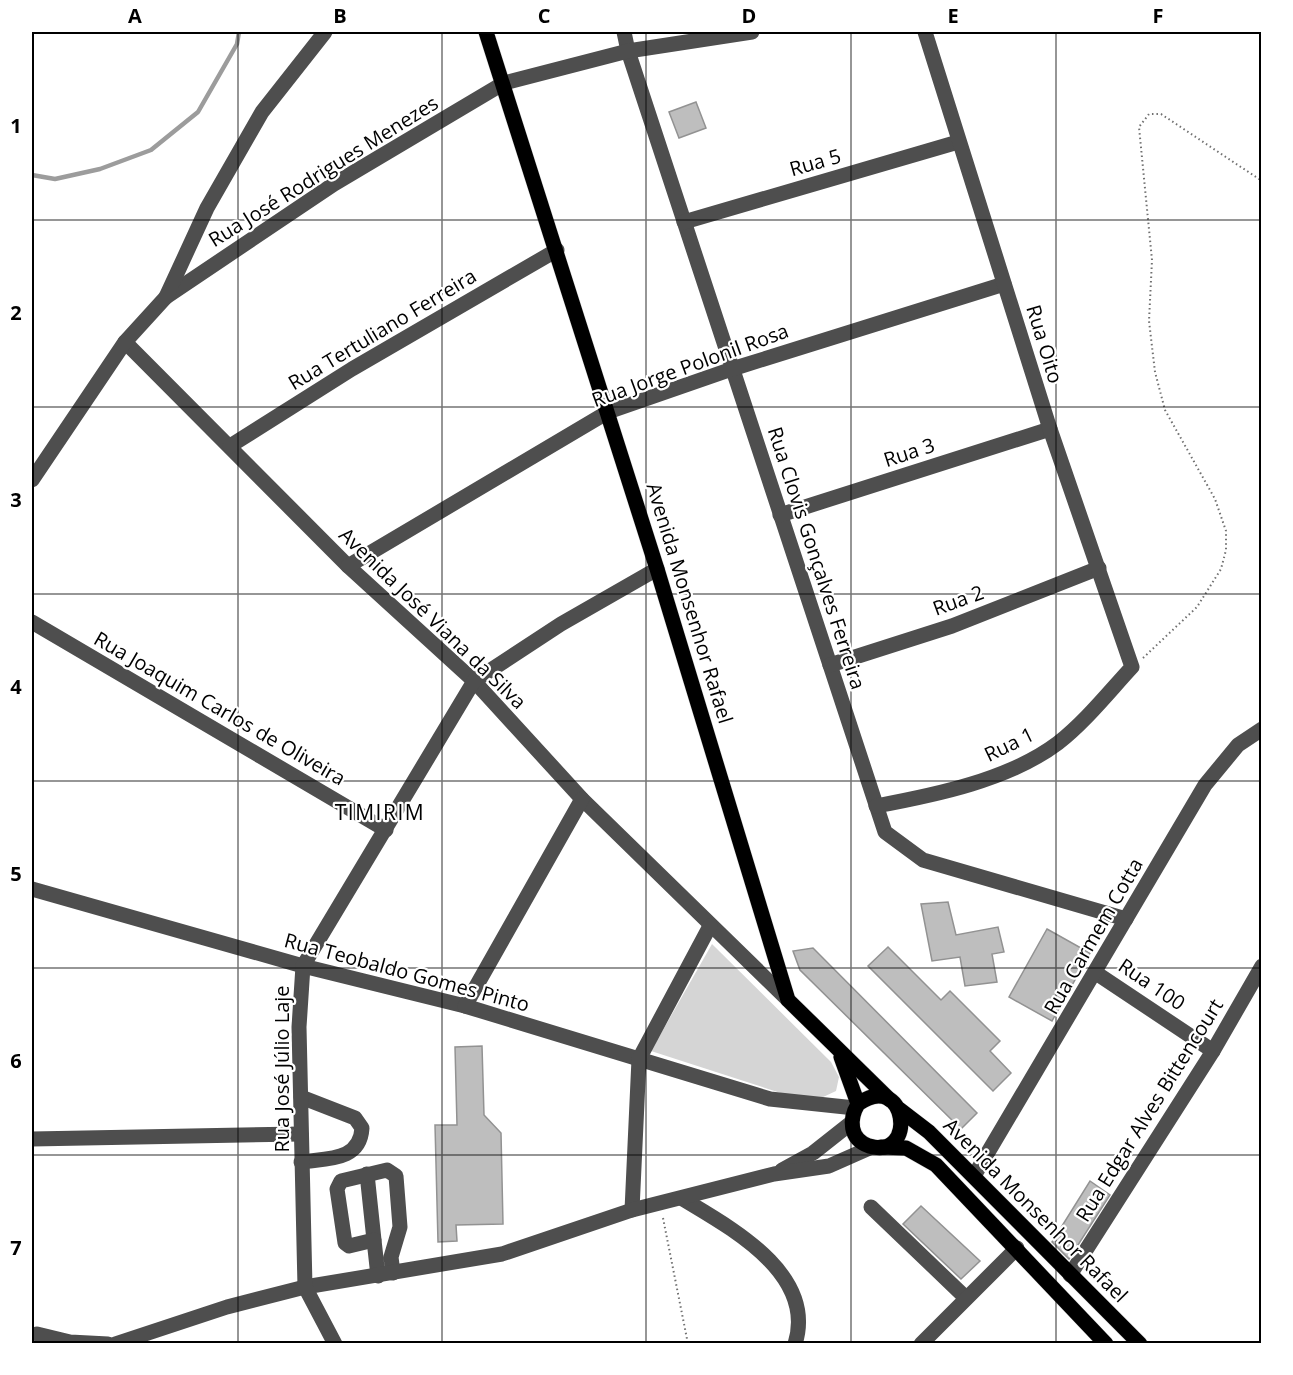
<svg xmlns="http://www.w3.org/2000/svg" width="1293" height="1375" font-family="'Open Sans',sans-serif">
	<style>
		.green { fill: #d5d5d5 }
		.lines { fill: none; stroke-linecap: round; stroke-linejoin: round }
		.stream { stroke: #9c9c9c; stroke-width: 4.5 }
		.building { fill: #bebebe; stroke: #929292; stroke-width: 1.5 }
		.major-casing { stroke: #dbdbdb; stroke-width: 16 }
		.path { stroke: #707070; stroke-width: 2; stroke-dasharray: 1.5 3; stroke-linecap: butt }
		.minor { stroke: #4e4e4e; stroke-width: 15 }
		.major { stroke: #000; stroke-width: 15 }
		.grid { fill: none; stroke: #000; stroke-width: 1.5; stroke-opacity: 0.55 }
		.labels { text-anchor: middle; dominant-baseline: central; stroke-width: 4.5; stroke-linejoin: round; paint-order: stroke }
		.street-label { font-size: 20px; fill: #000; stroke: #fff }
		.neighbourhood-label { font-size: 21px; letter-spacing: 1.5px; fill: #000; stroke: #fff }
		.neatline { fill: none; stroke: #000; stroke-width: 2 }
		.grid-label { font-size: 20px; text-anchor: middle; font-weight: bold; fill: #000 }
	</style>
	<rect width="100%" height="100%" fill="#fff"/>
	<path class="green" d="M 712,944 L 831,1062 L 839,1077 L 836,1091 L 821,1098 L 793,1097 L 651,1051 Z"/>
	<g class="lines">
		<path class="stream" d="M 32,175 L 55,179 L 100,169 L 151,150 L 198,112 L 237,44 L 239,32"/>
	</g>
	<g class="building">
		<path d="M 696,102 L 706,128 L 679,138 L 669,112 Z"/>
		<path d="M 948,902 L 956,935 L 998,927 L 1004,952 L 992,954 L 997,982 L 965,986 L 960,957 L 932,961 L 921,904 Z"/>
		<path d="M 1047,929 L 1090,953 L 1052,1021 L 1009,997 Z"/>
		<path d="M 888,947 L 941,1000 L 950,991 L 1000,1041 L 990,1051 L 1011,1073 L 993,1091 L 868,966 Z"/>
		<path d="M 813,948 L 977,1113 L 961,1129 L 800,970 L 793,951 Z"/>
		<path d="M 482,1046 L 484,1115 L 501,1133 L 503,1224 L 456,1225 L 457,1241 L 438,1242 L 435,1125 L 457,1125 L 455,1047 Z"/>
		<path d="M 1090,1181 L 1110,1195 L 1069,1259 L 1052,1242 Z"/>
		<path d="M 921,1206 L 980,1261 L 961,1279 L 903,1224 Z"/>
	</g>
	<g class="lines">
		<defs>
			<g id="major">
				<path d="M 486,32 L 657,569 L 788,1000 L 890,1100"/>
				<path d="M 841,1057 L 858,1104 C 849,1119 849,1139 869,1146 C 918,1161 907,1069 858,1104"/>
				<path d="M 899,1109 L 929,1132 L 1140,1344"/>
				<path d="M 881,1147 L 906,1148 L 936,1165 L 1106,1344"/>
			</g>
		</defs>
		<use href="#major" class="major-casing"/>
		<g class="path">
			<path d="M 1143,658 L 1197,607 L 1221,569 L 1226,550 L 1226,531 L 1215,499 L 1165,410 L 1155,372 L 1149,321 L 1152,260 L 1139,127 L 1149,114 L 1161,114 L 1262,181"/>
			<path d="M 663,1218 L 688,1344"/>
		</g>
		<g class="minor">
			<path d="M 624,32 L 628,51 L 885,832 L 923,860 L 1126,919"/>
			<path d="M 684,222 L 958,142"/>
			<path d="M 166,297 L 334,184 L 504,83 L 628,51 L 752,32"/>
			<path d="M 125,342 L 348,566 L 474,681 L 582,799 L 788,1000"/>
			<path d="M 230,446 L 352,369 L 557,250"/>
			<path d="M 32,480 L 125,342 L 166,297 L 207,208 L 262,112 L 325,32"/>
			<path d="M 780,515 L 1050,429"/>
			<path d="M 348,566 L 608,412 L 732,369 L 1004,284"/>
			<path d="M 32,622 L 386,830"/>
			<path d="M 830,665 L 952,626 L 1099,568"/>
			<path d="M 876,806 C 935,795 1009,780 1058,743 C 1085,722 1108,693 1132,667 L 1050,429 L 925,32"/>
			<path d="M 32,889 L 303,966 L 465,1006 L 770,1099 L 855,1108"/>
			<path d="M 1096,973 L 1213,1051"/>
			<path d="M 465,1006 L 582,799"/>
			<path d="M 32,1139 L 301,1134"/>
			<path d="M 301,1162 C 328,1158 360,1161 362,1128 L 355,1118 L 301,1097"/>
			<path d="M 782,1170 L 813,1153 L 851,1123"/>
			<path d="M 367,1174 L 374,1240"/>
			<path d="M 974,1176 L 1205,785 L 1238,745 L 1262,729"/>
			<path d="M 683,1199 C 731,1228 817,1274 795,1344"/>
			<path d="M 871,1207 L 966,1298"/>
			<path d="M 632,1210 L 639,1059 L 710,926"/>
			<path d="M 1070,1275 L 1213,1051 L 1262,966"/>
			<path d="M 378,1276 L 374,1240 L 349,1246 L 345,1243 L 337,1189 L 341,1181 L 387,1170 L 396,1176 L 400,1227 L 391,1257 L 393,1273"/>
			<path d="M 37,1334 L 70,1342 L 108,1344"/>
			<path d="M 115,1344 L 227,1307 L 305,1287 L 502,1254 L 632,1210 L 774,1174 L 829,1166 L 872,1147"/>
			<path d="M 335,1344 L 305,1287 L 299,1027 L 303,966 L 474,681 L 561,624 L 657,569"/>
			<path d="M 921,1344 L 1017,1248"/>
		</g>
		<use href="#major" class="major"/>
	</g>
	<path class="grid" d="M 238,32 L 238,1344M 442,32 L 442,1344M 646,32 L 646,1344M 851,32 L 851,1344M 1056,32 L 1056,1344M 32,220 L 1262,220M 32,407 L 1262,407M 32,594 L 1262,594M 32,781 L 1262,781M 32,968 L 1262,968M 32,1155 L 1262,1155"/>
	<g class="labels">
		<g class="street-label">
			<text transform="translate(815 162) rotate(-16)">Rua 5</text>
			<text transform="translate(323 171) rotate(-32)">Rua José Rodrigues Menezes</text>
			<text transform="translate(382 329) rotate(-31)">Rua Tertuliano Ferreira</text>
			<text transform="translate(1045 344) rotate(73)">Rua Oito</text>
			<text transform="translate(690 365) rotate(-20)">Rua Jorge Polonil Rosa</text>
			<text transform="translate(909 452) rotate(-18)">Rua 3</text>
			<text transform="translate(817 558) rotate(72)">Rua Clovis Gonçalves Ferreira</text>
			<text transform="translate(958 600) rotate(-20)">Rua 2</text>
			<text transform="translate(690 603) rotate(73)">Avenida Monsenhor Rafael</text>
			<text transform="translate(433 618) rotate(44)">Avenida José Viana da Silva</text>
			<text transform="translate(220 708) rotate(30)">Rua Joaquim Carlos de Oliveira</text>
			<text transform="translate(1009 744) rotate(-26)">Rua 1</text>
			<text transform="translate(1093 936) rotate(-60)">Rua Carmem Cotta</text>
			<text transform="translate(407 972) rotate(15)">Rua Teobaldo Gomes Pinto</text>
			<text transform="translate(1152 984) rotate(34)">Rua 100</text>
			<text transform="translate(281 1069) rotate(-90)">Rua José Júlio Laje</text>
			<text transform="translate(1149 1110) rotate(-58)">Rua Edgar Alves Bittencourt</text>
			<text transform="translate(1036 1210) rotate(45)">Avenida Monsenhor Rafael</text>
		</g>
		<g class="neighbourhood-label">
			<text x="380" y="812">TIMIRIM</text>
		</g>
	</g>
	<rect width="1293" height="1375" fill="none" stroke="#ffffff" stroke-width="66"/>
	<rect x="33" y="33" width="1227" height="1309" class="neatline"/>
	<g class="grid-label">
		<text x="135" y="23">A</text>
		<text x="340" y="23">B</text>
		<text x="544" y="23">C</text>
		<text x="749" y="23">D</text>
		<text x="953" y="23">E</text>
		<text x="1158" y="23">F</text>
		<text x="16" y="133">1</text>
		<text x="16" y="320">2</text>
		<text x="16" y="507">3</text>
		<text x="16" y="694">4</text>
		<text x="16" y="881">5</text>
		<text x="16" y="1068">6</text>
		<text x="16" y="1255">7</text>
	</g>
</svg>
